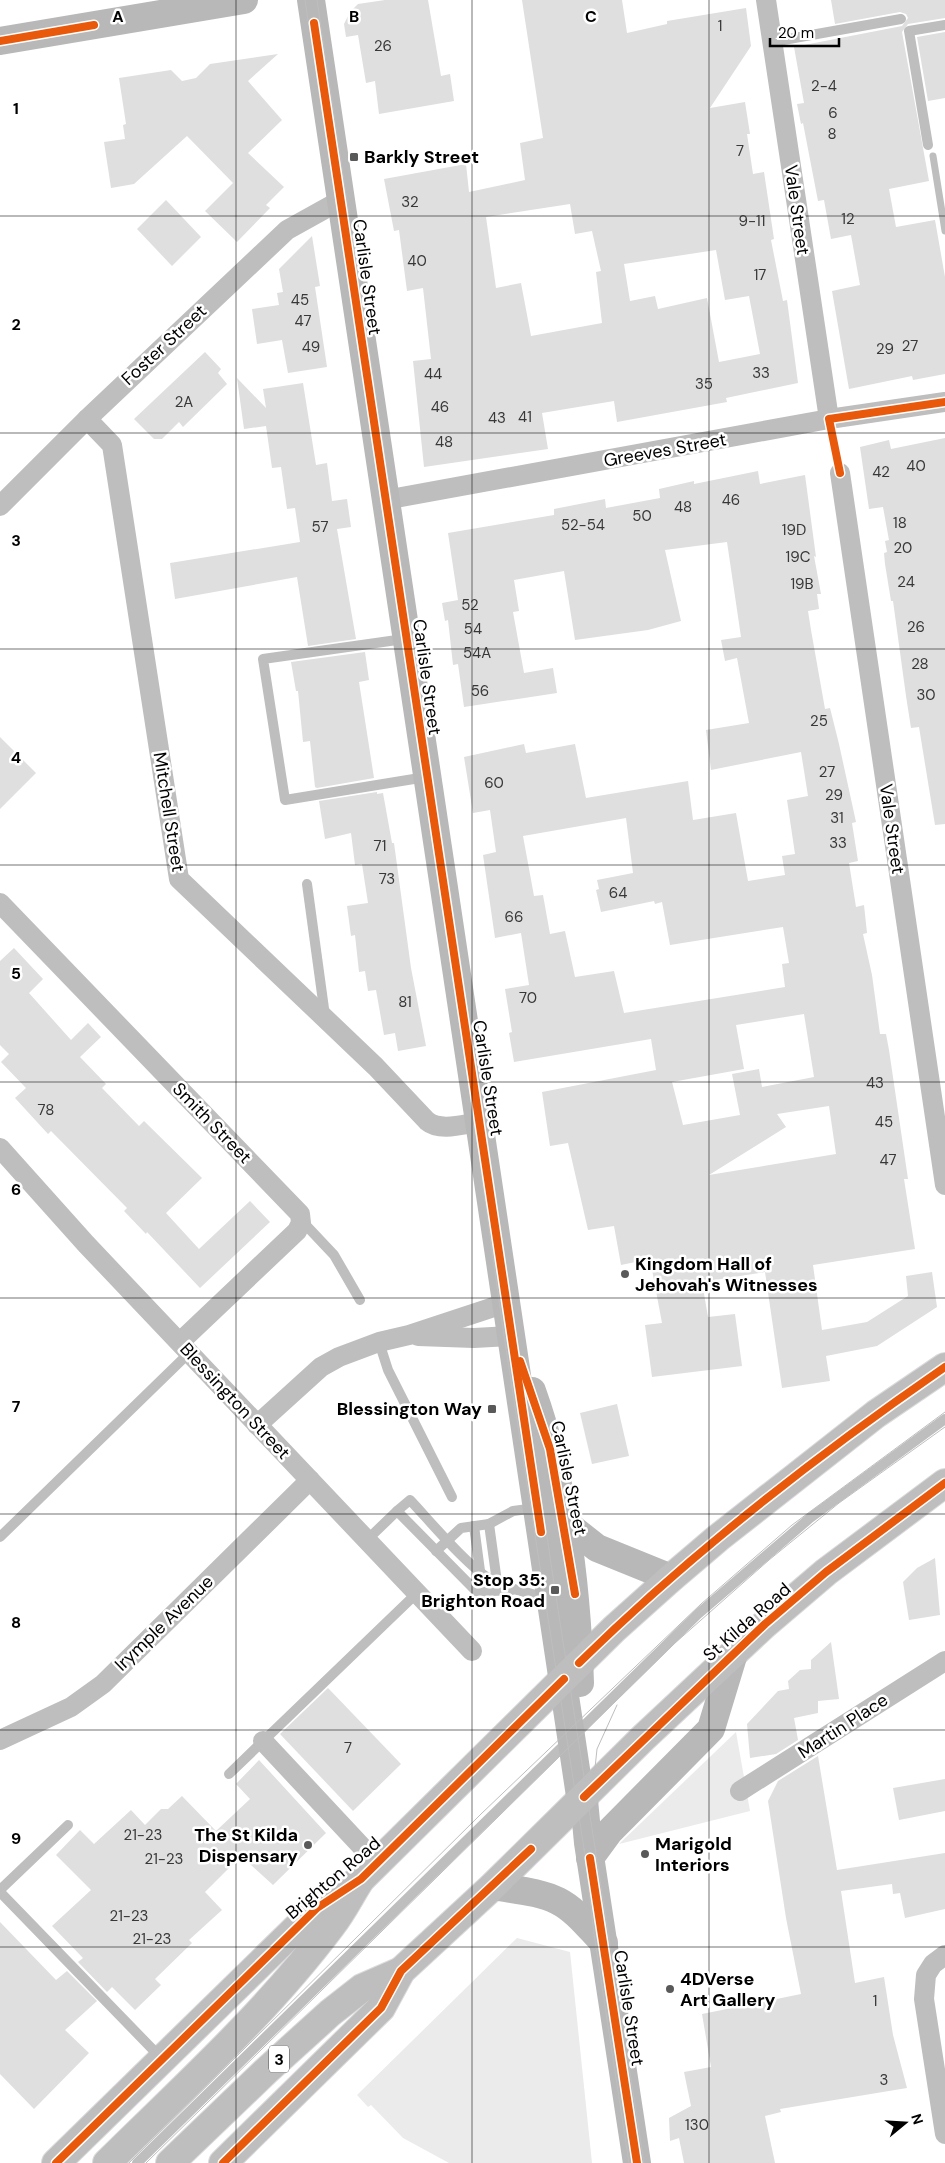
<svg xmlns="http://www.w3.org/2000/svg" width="945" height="2163" font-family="'DM Sans',sans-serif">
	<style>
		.green { fill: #ebebeb }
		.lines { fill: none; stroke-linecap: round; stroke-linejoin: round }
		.stream { stroke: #bebebe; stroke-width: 7 }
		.building { fill: #dfdfdf; fill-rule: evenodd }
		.primary-casing { stroke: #dbdbdb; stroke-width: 30 }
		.trunk-casing { stroke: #dbdbdb; stroke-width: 30 }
		.service { stroke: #bebebe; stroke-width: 10 }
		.minor { stroke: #bebebe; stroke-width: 20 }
		.secondary { stroke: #b8b8b8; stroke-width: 28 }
		.primary { stroke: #bebebe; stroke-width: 28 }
		.trunk { stroke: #bebebe; stroke-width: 28 }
		.tram { stroke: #bebebe; stroke-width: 1 }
		.cycleway-casing { stroke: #fff; stroke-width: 11 }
		.cycleway { stroke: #e8590c; stroke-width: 8 }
		.grid { fill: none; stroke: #000; stroke-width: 1; stroke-opacity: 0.55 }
		.poi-dot { fill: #595959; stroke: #fff; stroke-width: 2 }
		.labels { text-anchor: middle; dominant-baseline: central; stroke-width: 5; stroke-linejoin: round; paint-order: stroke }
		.number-label { font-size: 15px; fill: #383838 }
		.shield { fill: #fff; stroke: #4c4c4c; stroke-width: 1 }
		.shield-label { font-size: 16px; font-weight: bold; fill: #000 }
		.poi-label { font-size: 18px; font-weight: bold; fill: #000; stroke: #fff; text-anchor: start }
		.street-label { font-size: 18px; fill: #000; stroke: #fff }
		.grid-label { font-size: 16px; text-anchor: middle; font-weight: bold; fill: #000; stroke: #fff; stroke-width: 5; stroke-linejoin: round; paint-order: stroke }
	</style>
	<rect width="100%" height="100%" fill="#fff"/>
	<g class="green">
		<path d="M 736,1732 L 750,1811 L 619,1844 Z"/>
		<path d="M 517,1938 L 570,1952 L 592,2163 L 449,2163 L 403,2138 L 371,2105 L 368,2107 L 357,2095 Z"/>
	</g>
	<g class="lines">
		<path class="stream" d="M 933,156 L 945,231"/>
	</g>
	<g class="building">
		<path d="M 385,0 L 428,0 L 441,76 L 450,74 L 454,101 L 379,114 L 375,81 L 366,83 L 358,35 L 346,37 L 344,24 L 350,12 L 358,4 Z"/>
		<path d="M 522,0 L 622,0 L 627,33 L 667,24 L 667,21 L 746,8 L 751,46 L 710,108 L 745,102 L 750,134 L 747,134 L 753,174 L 764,172 L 774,239 L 771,240 L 783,301 L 787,300 L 798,383 L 726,398 L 727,402 L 617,422 L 614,401 L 542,413 L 548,449 L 424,467 L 413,361 L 431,359 L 423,288 L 407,291 L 399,230 L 394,231 L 384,179 L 466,164 L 469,192 L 525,180 L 520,143 L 543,138 ZM 570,204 L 575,234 L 592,231 L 601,271 L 596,272 L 602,323 L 531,336 L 521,283 L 496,288 L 486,217 ZM 716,250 L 725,300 L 749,296 L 760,354 L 719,362 L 707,298 L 658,309 L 655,296 L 630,301 L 624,264 Z"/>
		<path d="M 831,0 L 945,0 L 945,18 L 908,24 L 902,32 L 929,181 L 889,189 L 896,227 L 935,220 L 945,277 L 945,374 L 913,380 L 912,376 L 849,389 L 832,291 L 860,285 L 851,235 L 831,239 L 824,200 L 818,201 L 803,123 L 801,124 L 797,104 L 804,103 L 794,47 L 902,26 L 908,18 L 906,14 L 900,12 L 835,24 Z"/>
		<path d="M 945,32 L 945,98 L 928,101 L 917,37 Z"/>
		<path d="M 278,54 L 248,81 L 282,120 L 248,153 L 284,187 L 266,205 L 270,208 L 237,242 L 205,211 L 233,183 L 187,136 L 134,184 L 111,188 L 104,142 L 125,139 L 123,125 L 126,124 L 119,78 L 171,70 L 182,81 L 196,78 L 210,64 Z"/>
		<path d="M 166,200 L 201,237 L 172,266 L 137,229 Z"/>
		<path d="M 312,236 L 320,286 L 315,287 L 327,367 L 288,373 L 282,340 L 257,344 L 252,309 L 279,305 L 277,293 L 283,292 L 279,269 Z"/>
		<path d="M 205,352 L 221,369 L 218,373 L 227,384 L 183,427 L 179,422 L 162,439 L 154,439 L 134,419 Z"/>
		<path d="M 237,378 L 266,408 L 263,389 L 303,383 L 316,465 L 327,463 L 332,501 L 347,499 L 351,527 L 337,529 L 356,639 L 308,646 L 297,577 L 175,599 L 170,563 L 300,542 L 295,508 L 287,509 L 281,467 L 272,468 L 266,426 L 244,429 Z"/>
		<path d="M 945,438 L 945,824 L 935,825 L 919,727 L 911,728 L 906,696 L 893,601 L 891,601 L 885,564 L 884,553 L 887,552 L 885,541 L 889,540 L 883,507 L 869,509 L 860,447 L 889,440 L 891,449 Z"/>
		<path d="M 758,471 L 760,484 L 805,475 L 816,557 L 814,556 L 821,594 L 817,594 L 819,609 L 808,611 L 811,630 L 825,709 L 830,708 L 839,744 L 856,822 L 852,823 L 858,861 L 849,863 L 856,907 L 864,905 L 867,933 L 863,934 L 872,975 L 880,1034 L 886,1034 L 889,1050 L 908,1179 L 904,1179 L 915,1249 L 813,1265 L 822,1330 L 867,1322 L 908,1296 L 906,1276 L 932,1272 L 937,1307 L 877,1346 L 826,1356 L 830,1381 L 782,1388 L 765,1272 L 702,1282 L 708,1317 L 735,1314 L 742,1366 L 652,1377 L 645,1325 L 662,1323 L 650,1259 L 621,1265 L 614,1226 L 588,1230 L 568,1143 L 550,1146 L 542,1092 L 656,1070 L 651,1039 L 514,1062 L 509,1033 L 512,1032 L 505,989 L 529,985 L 521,933 L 495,938 L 483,855 L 496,852 L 490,810 L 473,813 L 464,757 L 524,744 L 526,753 L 575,744 L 586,798 L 688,781 L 693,820 L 736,813 L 748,881 L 785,875 L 782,856 L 795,854 L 787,800 L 808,796 L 801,752 L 711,770 L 706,730 L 749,723 L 737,658 L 725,661 L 721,640 L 741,637 L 727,542 L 665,550 L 681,621 L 648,630 L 575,640 L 564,571 L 514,580 L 519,611 L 513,612 L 524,673 L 553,668 L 557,693 L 464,707 L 458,664 L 453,665 L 448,620 L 445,621 L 442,603 L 458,600 L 448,533 L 554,515 L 554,509 L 605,499 L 606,508 L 660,498 L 659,489 L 694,481 L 694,484 ZM 626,818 L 633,873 L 597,880 L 599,889 L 596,890 L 601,912 L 654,901 L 655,904 L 662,902 L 670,945 L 783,927 L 789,963 L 782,964 L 785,987 L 624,1013 L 614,971 L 575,977 L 565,931 L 550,934 L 543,895 L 534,896 L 523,836 ZM 804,1014 L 814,1077 L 762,1087 L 759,1069 L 732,1074 L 740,1115 L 683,1125 L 672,1082 L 744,1069 L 736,1025 ZM 829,1106 L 836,1154 L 709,1175 L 786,1127 L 777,1114 Z"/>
		<path d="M 365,652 L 369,680 L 359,682 L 374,778 L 317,788 L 315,787 L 310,741 L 303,742 L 298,691 L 296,691 L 291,662 Z"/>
		<path d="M 0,737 L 36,773 L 0,809 Z"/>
		<path d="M 377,792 L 377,794 L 383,793 L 392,843 L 394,843 L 411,968 L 426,1046 L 398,1051 L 395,1033 L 384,1035 L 376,990 L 368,991 L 365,971 L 359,972 L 355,935 L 351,936 L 347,906 L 368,903 L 362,864 L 355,865 L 351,833 L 325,839 L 319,801 Z"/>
		<path d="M 14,948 L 43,979 L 29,993 L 71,1040 L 88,1023 L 101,1037 L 80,1057 L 106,1084 L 102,1088 L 139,1126 L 144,1121 L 202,1178 L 166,1213 L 199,1249 L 250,1201 L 270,1222 L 200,1288 L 147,1232 L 146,1234 L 124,1211 L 127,1208 L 51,1131 L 48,1134 L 15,1098 L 26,1088 L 1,1062 L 9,1054 L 0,1045 L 0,961 Z"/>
		<path d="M 617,1404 L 629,1456 L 592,1464 L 580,1413 Z"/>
		<path d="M 935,1558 L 940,1615 L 909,1620 L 903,1582 L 917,1568 Z"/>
		<path d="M 831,1642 L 839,1699 L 818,1701 L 818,1713 L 794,1718 L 798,1740 L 776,1754 L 750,1758 L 747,1724 L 778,1691 L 789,1689 L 788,1681 L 800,1670 L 811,1669 L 811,1660 Z"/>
		<path d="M 328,1688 L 401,1764 L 353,1811 L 280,1734 Z"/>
		<path d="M 818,1756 L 837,1870 L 945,1853 L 945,1909 L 905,1918 L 900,1893 L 893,1894 L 892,1884 L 841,1891 L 855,1983 L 884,1977 L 893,2035 L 907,2088 L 780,2109 L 781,2112 L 765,2116 L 775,2163 L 684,2163 L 679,2138 L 670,2141 L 669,2118 L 691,2106 L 684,2072 L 711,2067 L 702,2014 L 801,1994 L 786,1918 L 768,1801 L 778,1781 Z"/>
		<path d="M 259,1760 L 326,1833 L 273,1885 L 241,1856 L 205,1892 L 222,1910 L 189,1940 L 192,1943 L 155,1979 L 161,1985 L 135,2010 L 112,1987 L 107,1992 L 78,1962 L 83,1958 L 52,1926 L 91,1890 L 56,1855 L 80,1830 L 94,1844 L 131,1810 L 145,1825 L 161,1809 L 168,1809 L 182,1796 L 216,1831 L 250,1799 L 236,1784 Z"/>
		<path d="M 945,1779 L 945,1811 L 899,1820 L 893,1788 Z"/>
		<path d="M 0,1922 L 56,1980 L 67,1971 L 97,2001 L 65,2030 L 89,2053 L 34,2109 L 0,2074 Z"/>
	</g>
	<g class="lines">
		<defs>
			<g id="primary">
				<path d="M 56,2163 L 317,1908 L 361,1879"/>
				<path d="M 223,2163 L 381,2008 L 401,1971"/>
			</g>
			<g id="trunk">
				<path d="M 107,2163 C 184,2087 267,2012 332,1925 C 343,1911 351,1894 361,1879 L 614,1629 L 671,1578 L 718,1538 L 876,1414 L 945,1367"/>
				<path d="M 170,2163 L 266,2071 L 330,2013 L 362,1988 L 401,1971 L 493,1886 L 643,1738 L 765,1624 L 826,1572 L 945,1483"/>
			</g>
		</defs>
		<use href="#primary" class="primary-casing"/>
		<use href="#trunk" class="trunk-casing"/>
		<g class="service">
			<path d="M 772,42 L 901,19"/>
			<path d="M 928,145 L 909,31 L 945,25"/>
			<path d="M 404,639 L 263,659 L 285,800 L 426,777"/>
			<path d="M 307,884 L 325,1016"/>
			<path d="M 301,1220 L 334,1255 L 360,1300"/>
			<path d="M 379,1342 L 388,1370 L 452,1497"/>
			<path d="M 397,1511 L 410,1500 C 429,1520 468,1567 490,1579 C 509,1589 528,1593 549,1598"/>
			<path d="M 489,1524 L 497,1582"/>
			<path d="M 474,1526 L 480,1571"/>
			<path d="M 0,1537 L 190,1352"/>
			<path d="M 367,1540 L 397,1511 L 477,1592 L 512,1590"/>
			<path d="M 436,1551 L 461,1528 L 489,1524 L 513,1511 L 536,1508"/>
			<path d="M 229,1774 L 417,1593"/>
			<path d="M 0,1890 L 68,1825"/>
			<path d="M 0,1892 L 162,2059"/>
			<path d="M 137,2163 L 698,1614 L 810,1518 L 945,1419"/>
		</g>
		<g class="minor">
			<path d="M 766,0 L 829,419"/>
			<path d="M 87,419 L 112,445 L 179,879 L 376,1067 L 427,1121 C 440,1132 464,1124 479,1122"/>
			<path d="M 840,473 L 945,1185"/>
			<path d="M 385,500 L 829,419 L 945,402"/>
			<path d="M 0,506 L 87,419 L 287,230 L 341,200"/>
			<path d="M 0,903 L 300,1214 L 301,1223 L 297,1231 L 180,1342"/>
			<path d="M 0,1148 L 86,1244 L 472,1651"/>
			<path d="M 418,1336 L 474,1338 L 511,1336"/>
			<path d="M 257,1425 L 321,1367 L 339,1357 L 379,1342 L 409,1335 L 506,1303"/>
			<path d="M 0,1740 L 71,1707 L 103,1684 L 310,1480"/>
			<path d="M 263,1741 L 377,1863"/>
			<path d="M 740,1791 L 945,1661"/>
			<path d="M 945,1955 L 933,1964 L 926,1975 L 924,1999 L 945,2134"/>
		</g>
		<g class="secondary">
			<path d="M 311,0 L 580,1796 L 584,1808"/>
			<path d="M 0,41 L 244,0"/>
			<path d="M 532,1391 C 565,1483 577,1586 580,1683"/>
			<path d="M 564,1522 L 597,1548 L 671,1578"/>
			<path d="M 583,1789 L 588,1843 L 637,2163"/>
			<path d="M 590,1858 L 609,1832 L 711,1729 L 735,1650"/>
			<path d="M 493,1886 C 514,1890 539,1891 558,1901 C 576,1910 590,1929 604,1943"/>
		</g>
		<use href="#primary" class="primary"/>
		<use href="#trunk" class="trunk"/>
		<g class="tram">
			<path d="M 305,0 L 474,1122 L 504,1336 L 585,1855"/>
			<path d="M 317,0 L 555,1590 L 644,2163"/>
			<path d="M 592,1796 L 597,1749 L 617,1705"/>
			<path d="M 584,1848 L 594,1934 L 629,2163"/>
			<path d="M 129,2163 L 481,1814 L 701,1604 L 792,1525 L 945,1412"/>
			<path d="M 146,2163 L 675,1643 L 769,1560 L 839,1503 L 945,1427"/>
		</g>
		<defs>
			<g id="cycleway">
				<path d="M 314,23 L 541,1532"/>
				<path d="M 0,41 L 94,25"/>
				<path d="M 840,473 L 829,419 L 945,402"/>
				<path d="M 520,1361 L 550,1449 L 575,1594"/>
				<path d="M 579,1663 C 691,1553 816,1456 945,1367"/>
				<path d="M 584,1797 L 765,1624 L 826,1572 L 945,1483"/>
				<path d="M 590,1858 L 637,2163"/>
				<path d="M 56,2163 L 317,1908 L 361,1879 L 564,1679"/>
				<path d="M 223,2163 L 381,2008 L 401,1971 L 531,1849"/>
			</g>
		</defs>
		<use href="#cycleway" class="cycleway-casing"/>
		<use href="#cycleway" class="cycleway"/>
	</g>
	<path class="grid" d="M 236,0 L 236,2163M 472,0 L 472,2163M 709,0 L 709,2163M 0,216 L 945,216M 0,433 L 945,433M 0,649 L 945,649M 0,865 L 945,865M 0,1082 L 945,1082M 0,1298 L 945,1298M 0,1514 L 945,1514M 0,1730 L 945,1730M 0,1947 L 945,1947"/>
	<g class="poi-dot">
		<rect x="349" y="152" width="10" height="10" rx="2.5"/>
		<circle cx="625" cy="1274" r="5"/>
		<rect x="487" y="1404" width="10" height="10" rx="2.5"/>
		<rect x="550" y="1585" width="10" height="10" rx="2.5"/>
		<circle cx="308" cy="1845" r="5"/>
		<circle cx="645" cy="1854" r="5"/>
		<circle cx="670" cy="1989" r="5"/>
	</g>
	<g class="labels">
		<g class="number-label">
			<text x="720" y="26">1</text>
			<text x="383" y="46">26</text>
			<text x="824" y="86">2-4</text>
			<text x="833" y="113">6</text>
			<text x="832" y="134">8</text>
			<text x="740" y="151">7</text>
			<text x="410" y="202">32</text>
			<text x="848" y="219">12</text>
			<text x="752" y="221">9-11</text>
			<text x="417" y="261">40</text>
			<text x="760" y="275">17</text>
			<text x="300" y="300">45</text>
			<text x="303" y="321">47</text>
			<text x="910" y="346">27</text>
			<text x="311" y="347">49</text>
			<text x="885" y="349">29</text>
			<text x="761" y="373">33</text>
			<text x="433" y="374">44</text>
			<text x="704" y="384">35</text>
			<text x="184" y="402">2A</text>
			<text x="440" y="407">46</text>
			<text x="525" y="417">41</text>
			<text x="497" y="418">43</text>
			<text x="444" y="442">48</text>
			<text x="916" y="466">40</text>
			<text x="881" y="472">42</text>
			<text x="731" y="500">46</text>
			<text x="683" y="507">48</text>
			<text x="642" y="516">50</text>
			<text x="900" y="523">18</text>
			<text x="583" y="525">52-54</text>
			<text x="320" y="527">57</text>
			<text x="794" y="530">19D</text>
			<text x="903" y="548">20</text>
			<text x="798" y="557">19C</text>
			<text x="906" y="582">24</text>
			<text x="802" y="584">19B</text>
			<text x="470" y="605">52</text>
			<text x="916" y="627">26</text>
			<text x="473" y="629">54</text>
			<text x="477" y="653">54A</text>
			<text x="920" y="664">28</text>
			<text x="480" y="691">56</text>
			<text x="926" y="695">30</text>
			<text x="819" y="721">25</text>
			<text x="827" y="772">27</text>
			<text x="494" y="783">60</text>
			<text x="834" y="795">29</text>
			<text x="837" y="818">31</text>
			<text x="838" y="843">33</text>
			<text x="380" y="846">71</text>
			<text x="387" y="879">73</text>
			<text x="618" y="893">64</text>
			<text x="514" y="917">66</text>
			<text x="528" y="998">70</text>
			<text x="405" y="1002">81</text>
			<text x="875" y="1083">43</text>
			<text x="46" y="1110">78</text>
			<text x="884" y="1122">45</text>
			<text x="888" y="1160">47</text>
			<text x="348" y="1748">7</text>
			<text x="143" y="1835">21-23</text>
			<text x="164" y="1859">21-23</text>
			<text x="129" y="1916">21-23</text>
			<text x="152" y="1939">21-23</text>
			<text x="875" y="2001">1</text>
			<text x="884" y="2080">3</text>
			<text x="697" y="2125">130</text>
		</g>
		<rect class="shield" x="269" y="2045.5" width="20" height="27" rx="4"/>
		<g class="shield-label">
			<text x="279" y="2059">3</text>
		</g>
		<g class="poi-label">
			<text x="364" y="157">Barkly Street</text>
			<text x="635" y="1264">Kingdom Hall of<tspan x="635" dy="21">Jehovah's Witnesses</tspan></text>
			<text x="482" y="1409" text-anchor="end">Blessington Way</text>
			<text x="545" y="1580" text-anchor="end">Stop 35:<tspan x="545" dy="21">Brighton Road</tspan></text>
			<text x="298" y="1835" text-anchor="end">The St Kilda<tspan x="298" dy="21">Dispensary</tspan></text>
			<text x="655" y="1844">Marigold<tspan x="655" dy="21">Interiors</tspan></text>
			<text x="680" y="1979">4DVerse<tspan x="680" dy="21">Art Gallery</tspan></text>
		</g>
		<g class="street-label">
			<text transform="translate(797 210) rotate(82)">Vale Street</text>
			<text transform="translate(367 277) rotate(82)">Carlisle Street</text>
			<text transform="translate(164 345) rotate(-43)">Foster Street</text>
			<text transform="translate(665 450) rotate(-10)">Greeves Street</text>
			<text transform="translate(427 677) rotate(82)">Carlisle Street</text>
			<text transform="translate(169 812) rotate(81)">Mitchell Street</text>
			<text transform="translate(892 829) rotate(82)">Vale Street</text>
			<text transform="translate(488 1078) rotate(81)">Carlisle Street</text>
			<text transform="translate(212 1123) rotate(46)">Smith Street</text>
			<text transform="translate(235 1401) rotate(47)">Blessington Street</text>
			<text transform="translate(569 1478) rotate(78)">Carlisle Street</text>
			<text transform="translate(747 1622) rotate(-41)">St Kilda Road</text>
			<text transform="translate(164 1623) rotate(-44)">Irymple Avenue</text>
			<text transform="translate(843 1726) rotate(-33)">Martin Place</text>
			<text transform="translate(333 1878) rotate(-40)">Brighton Road</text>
			<text transform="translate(629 2008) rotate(81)">Carlisle Street</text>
		</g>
	</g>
	<g class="grid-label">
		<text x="118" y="22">A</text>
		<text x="354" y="22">B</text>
		<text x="591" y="22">C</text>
		<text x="16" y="114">1</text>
		<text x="16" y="330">2</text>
		<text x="16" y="546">3</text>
		<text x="16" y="763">4</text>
		<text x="16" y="979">5</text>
		<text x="16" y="1195">6</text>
		<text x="16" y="1412">7</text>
		<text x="16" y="1628">8</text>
		<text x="16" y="1844">9</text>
	</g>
	<g transform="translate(905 2123) rotate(72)" stroke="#ffffff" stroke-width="4" paint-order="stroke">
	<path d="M0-4L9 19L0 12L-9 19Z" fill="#000000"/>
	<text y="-8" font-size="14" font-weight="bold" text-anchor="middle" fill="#000000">N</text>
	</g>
	<path d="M770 38v8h69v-8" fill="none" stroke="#000000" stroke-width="2.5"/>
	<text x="778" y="38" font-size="15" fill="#000000" stroke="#ffffff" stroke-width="4" paint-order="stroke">20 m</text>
</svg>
